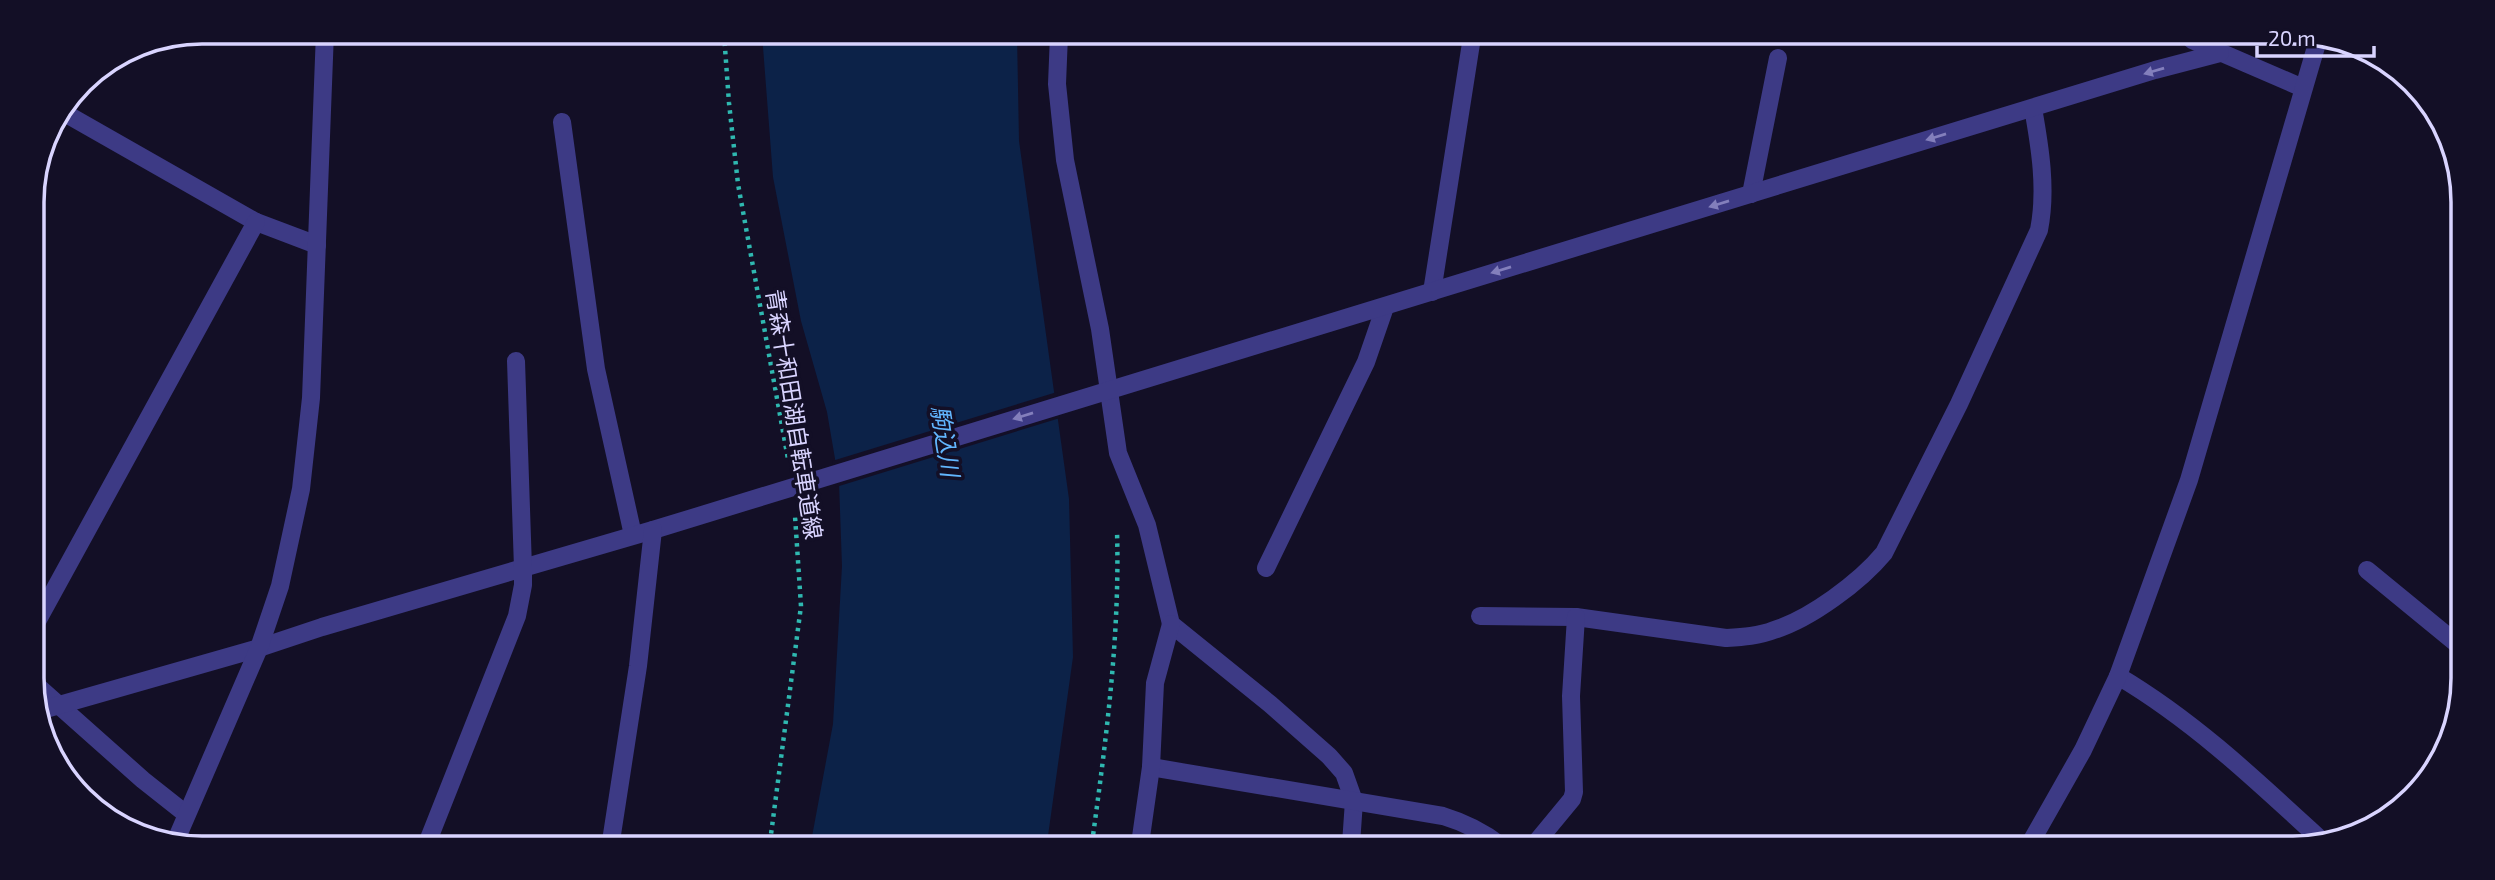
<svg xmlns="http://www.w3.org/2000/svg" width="2495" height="880" font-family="'Exo 2','Noto Sans JP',sans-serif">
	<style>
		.water { fill: #0c2248 }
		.pier { fill: #130f26 }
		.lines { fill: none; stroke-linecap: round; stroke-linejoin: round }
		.path { stroke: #2fb8b0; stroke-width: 4.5; stroke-dasharray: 3.5 5; stroke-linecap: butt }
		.minor { stroke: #3d3a85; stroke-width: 18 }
		.oneway { fill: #837fbc }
		.labels { text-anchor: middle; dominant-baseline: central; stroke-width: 7; stroke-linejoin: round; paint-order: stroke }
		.street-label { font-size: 23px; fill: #d9d4ff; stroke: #130f26 }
		.water-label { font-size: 24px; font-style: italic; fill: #62b6ff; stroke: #130f26 }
		.rim { fill: none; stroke: #d9d4ff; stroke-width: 3.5 }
	</style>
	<rect width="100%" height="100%" fill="#130f26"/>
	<path class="water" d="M 762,34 L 1017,35 L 1019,141 L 1069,499 L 1073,657 L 1047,843 L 811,842 L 833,724 L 842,566 L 839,482 L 827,412 L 801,321 L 773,177 Z"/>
	<path class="pier" d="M 1057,392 L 1060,418 L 836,487 L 832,461 Z"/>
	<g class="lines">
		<g class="path">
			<path d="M 724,34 L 729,103 L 738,184 L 788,459"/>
			<path d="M 770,842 L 801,606 L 795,516"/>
			<path d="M 1092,843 C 1106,740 1120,636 1117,531"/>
		</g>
		<g class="minor">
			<path d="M 1059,35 L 1057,84 L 1065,160 L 1100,329 L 1118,453 L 1147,525 L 1171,624 L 1270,704 L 1329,756 L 1344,773 L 1354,801 L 1351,844"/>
			<path d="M 2192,40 L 2303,88"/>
			<path d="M 61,111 L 256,222 L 317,245"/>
			<path d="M 562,122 L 596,369 L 633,535"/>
			<path d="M 1751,194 L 1778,58"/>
			<path d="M 1432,292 L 1472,37"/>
			<path d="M 1266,568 L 1366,362 L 1385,307"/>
			<path d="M 2367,570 L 2456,643"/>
			<path d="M 1480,616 L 1576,617 L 1726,638 C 1742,637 1759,636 1774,630 C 1810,619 1860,582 1884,553 L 1959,404 L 2039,230 C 2047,190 2040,147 2033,108"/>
			<path d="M 34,627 L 256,222"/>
			<path d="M 2118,676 C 2194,721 2257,781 2322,841"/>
			<path d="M 35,684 L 143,780 L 186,814"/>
			<path d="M 35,712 L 259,648 L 322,627 L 653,530 L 2155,70 L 2220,53"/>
			<path d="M 1151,767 L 1443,816 C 1466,823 1482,831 1500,845"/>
			<path d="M 176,840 L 259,648 L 280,586 L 301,489 L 311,398 L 325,32"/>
			<path d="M 428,841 L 517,616 L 523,585 L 523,568 L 516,361"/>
			<path d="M 611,841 L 638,666 L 653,530"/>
			<path d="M 1140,844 L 1151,767 L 1155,683 L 1171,624"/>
			<path d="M 1534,845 L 1572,799 L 1574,792 L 1571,696 L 1576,617"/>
			<path d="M 2028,847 L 2083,750 L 2118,676 L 2189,480 L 2318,40"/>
		</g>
	</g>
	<defs><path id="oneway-solid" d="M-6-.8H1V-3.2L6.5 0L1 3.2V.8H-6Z" transform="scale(1.75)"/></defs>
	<g class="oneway">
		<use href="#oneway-solid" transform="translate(2154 71) rotate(164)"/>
		<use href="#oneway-solid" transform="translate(1936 137) rotate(163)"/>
		<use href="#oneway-solid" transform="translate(1719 204) rotate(163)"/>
		<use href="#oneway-solid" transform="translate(1501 270) rotate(163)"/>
		<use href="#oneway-solid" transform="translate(1023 416) rotate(163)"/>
	</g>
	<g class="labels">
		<g class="street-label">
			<text transform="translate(795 414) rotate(81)">青森十和田湖自転車道線</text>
		</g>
		<g class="water-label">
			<text transform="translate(946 441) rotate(81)">駒込川</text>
		</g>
	</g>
	<path d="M0 0H2495V880H0ZM202 44H2293A158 158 0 0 1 2451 202V678A158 158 0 0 1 2293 836H202A158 158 0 0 1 44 678V202A158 158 0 0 1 202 44Z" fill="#130f26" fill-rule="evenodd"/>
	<path class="rim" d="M202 44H2293A158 158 0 0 1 2451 202V678A158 158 0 0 1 2293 836H202A158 158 0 0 1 44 678V202A158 158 0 0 1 202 44Z"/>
	<path d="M2257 46v10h117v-10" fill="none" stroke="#d9d4ff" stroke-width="3.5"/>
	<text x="2268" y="46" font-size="21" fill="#d9d4ff" stroke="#130f26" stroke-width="5" paint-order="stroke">20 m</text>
</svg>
